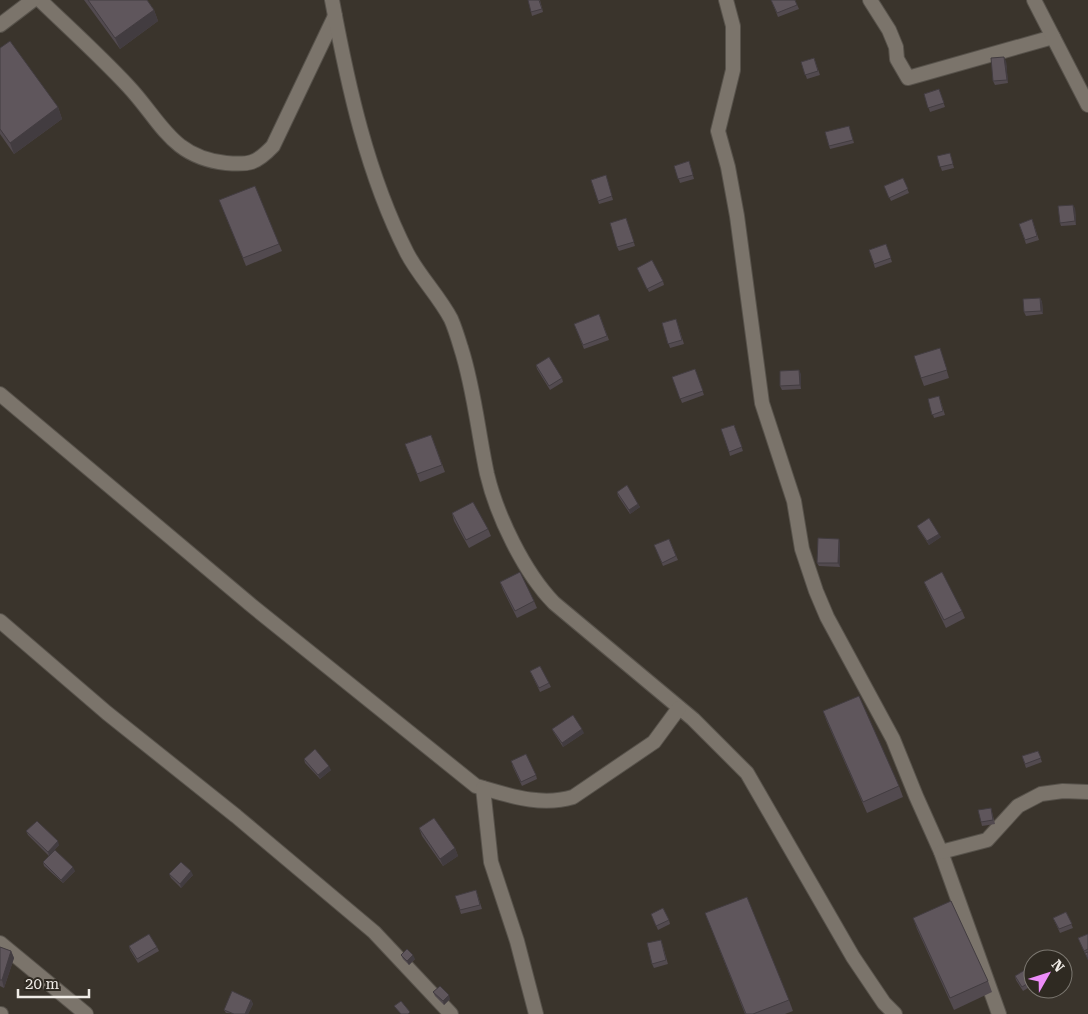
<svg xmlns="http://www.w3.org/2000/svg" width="1088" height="1014" font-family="'Roboto Serif',serif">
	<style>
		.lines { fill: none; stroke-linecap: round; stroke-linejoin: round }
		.minor-casing { stroke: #57524b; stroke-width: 16 }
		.minor { stroke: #7b746b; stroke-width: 14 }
		.wall { fill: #524a4f }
		.shaded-wall { fill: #423c40 }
		.building { fill: #5f565c; stroke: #423c40 }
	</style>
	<rect width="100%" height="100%" fill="#3a342c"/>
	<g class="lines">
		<defs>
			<g id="minor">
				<path d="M 40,0 C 69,28 100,56 128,86 C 161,121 171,157 226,163 C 249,165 256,164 273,146 L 335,16"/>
				<path d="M 332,0 C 348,86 367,174 407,253 C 419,276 439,296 451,319 C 455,328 458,338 461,348 C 474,388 478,432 487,474 C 497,516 524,572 554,603 L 693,719 L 747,773 L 853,957 L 884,1003 L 895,1014"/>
				<path d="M 726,0 L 733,26 L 733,70 L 718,131 L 728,167 L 737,216 L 762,403 L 794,501 L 802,549 L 816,591 L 827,617 L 893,739 L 916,796 L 941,852 L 999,1014"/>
				<path d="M 870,0 L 889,30 L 896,47 L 897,59 L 908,78 L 1053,37"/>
				<path d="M 1034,0 L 1088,105"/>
				<path d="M 0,25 L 33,0"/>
				<path d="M 0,394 L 251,605 L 476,786 C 508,795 540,807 573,797 L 654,742 L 679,708"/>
				<path d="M 0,621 L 107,713 L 236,816 L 374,932 L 451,1014"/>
				<path d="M 483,788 L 491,862 L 517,941 L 536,1014"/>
				<path d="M 941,852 L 987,840 L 1018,806 L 1041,794 L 1063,791 L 1088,792"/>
				<path d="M 0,943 L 86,1014"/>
				<path d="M 0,1014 L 1,1014"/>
			</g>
		</defs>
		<use href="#minor" class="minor-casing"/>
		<use href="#minor" class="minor"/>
	</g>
	<g class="wall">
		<path d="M 84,0 L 147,0 L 154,10 L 158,21 L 120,49 Z"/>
		<path d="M 528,0 L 540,0 L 543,12 L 532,16 Z"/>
		<path d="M 771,0 L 795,0 L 799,9 L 778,17 Z"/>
		<path d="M 0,48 L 58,107 L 62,119 L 14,154 L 0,134 Z"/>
		<path d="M 814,58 L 820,75 L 807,79 L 801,62 Z"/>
		<path d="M 1006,61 L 1008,83 L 995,85 L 993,81 Z"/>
		<path d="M 939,89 L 945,107 L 930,112 L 924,94 Z"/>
		<path d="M 849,126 L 854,143 L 830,149 L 829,146 Z"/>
		<path d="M 937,156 L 951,157 L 954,168 L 942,171 Z"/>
		<path d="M 689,161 L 694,179 L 680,183 L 674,166 Z"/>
		<path d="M 606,175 L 613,200 L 599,204 L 591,180 Z"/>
		<path d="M 903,178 L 909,193 L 891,201 L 884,186 Z"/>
		<path d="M 219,200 L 279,244 L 282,251 L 246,266 Z"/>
		<path d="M 1075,208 L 1076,225 L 1061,226 L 1060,223 Z"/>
		<path d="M 626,218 L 635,246 L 619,251 L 617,247 Z"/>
		<path d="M 1032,219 L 1039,240 L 1026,244 L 1019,224 Z"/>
		<path d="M 886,244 L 892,262 L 875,268 L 869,250 Z"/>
		<path d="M 637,268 L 663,281 L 664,285 L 649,292 Z"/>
		<path d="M 1040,298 L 1042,302 L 1043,314 L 1026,316 L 1024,312 Z"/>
		<path d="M 599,314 L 609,340 L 584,349 L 574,324 Z"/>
		<path d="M 676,319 L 684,344 L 670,348 L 662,323 Z"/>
		<path d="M 940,348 L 949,378 L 924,386 L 921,378 Z"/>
		<path d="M 536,365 L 562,378 L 563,382 L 550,390 L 537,369 Z"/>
		<path d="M 695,369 L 704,395 L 682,403 L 672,377 Z"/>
		<path d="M 801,374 L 801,389 L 782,390 L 780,386 Z"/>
		<path d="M 939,396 L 945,415 L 934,418 L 928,399 Z"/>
		<path d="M 734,425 L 743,451 L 730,456 L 729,452 Z"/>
		<path d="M 431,435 L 445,472 L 420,482 L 405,444 Z"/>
		<path d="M 617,492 L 638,504 L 640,507 L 630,514 L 618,496 Z"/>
		<path d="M 452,513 L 488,529 L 491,536 L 469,548 L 454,521 Z"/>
		<path d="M 917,526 L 941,537 L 929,545 L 919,530 Z"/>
		<path d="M 669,539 L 678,560 L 663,566 L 654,545 Z"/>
		<path d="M 840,543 L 840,567 L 819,566 L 817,563 Z"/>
		<path d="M 500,582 L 534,601 L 537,608 L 517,618 L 503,590 Z"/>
		<path d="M 924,582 L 962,611 L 965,618 L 946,628 L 927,589 Z"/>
		<path d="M 530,671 L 549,683 L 551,687 L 540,692 Z"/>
		<path d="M 823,711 L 899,786 L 903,797 L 867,813 L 827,722 Z"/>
		<path d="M 552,729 L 584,733 L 563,747 L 554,733 Z"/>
		<path d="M 1038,751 L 1042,762 L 1026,768 L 1022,756 Z"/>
		<path d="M 304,759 L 331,770 L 320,779 L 305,763 Z"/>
		<path d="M 512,765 L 536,775 L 537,779 L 522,786 Z"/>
		<path d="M 991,808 L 995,824 L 982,826 L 981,822 Z"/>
		<path d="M 419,828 L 455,848 L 458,856 L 443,866 L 422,836 Z"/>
		<path d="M 26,831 L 59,845 L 49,856 L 28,835 Z"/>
		<path d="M 43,862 L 75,871 L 63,883 L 44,866 Z"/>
		<path d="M 169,874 L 193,875 L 181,888 L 171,878 Z"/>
		<path d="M 476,890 L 482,909 L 461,914 L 455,896 Z"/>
		<path d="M 1066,912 L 1073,928 L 1060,933 L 1053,918 Z"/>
		<path d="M 705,913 L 789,1000 L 793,1011 L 785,1014 L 745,1014 Z"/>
		<path d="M 651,914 L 669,920 L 670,924 L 658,930 Z"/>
		<path d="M 913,918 L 988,981 L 992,992 L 954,1010 L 917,929 Z"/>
		<path d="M 1088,934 L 1088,960 L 1078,938 Z"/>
		<path d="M 662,943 L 668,964 L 654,968 L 652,964 Z"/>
		<path d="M 129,946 L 157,947 L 159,951 L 138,963 L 130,950 Z"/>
		<path d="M 0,947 L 11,951 L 14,958 L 4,988 L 0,986 Z"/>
		<path d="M 401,955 L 415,959 L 409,965 L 403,959 Z"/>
		<path d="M 1033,965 L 1033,985 L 1023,991 L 1016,980 L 1015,976 Z"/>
		<path d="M 433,992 L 450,999 L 444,1005 L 435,996 Z"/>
		<path d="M 251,1000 L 253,1004 L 248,1014 L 226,1013 L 224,1010 Z"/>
	</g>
	<g class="shaded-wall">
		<path d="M 154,10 L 158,21 L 120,49 L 115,38 Z"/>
		<path d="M 1004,57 L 1006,61 L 1008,83 L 1007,80 Z"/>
		<path d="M 58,107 L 62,119 L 14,154 L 10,143 Z"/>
		<path d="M 1073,205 L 1075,208 L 1076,225 L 1075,221 Z"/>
		<path d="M 1040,298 L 1042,302 L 1043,314 L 1041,311 Z"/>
		<path d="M 799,370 L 801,374 L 801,389 L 800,385 Z"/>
		<path d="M 638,504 L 640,507 L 630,514 L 629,510 Z"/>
		<path d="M 939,534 L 941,537 L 929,545 L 927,541 Z"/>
		<path d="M 839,539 L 840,543 L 840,567 L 838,563 Z"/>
		<path d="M 582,729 L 584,733 L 563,747 L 562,743 Z"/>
		<path d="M 329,766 L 331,770 L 320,779 L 318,775 Z"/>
		<path d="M 58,841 L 59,845 L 49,856 L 48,852 Z"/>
		<path d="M 455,848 L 458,856 L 443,866 L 440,859 Z"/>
		<path d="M 73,867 L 75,871 L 63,883 L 61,880 Z"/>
		<path d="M 191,871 L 193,875 L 181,888 L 180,884 Z"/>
		<path d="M 11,951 L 14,958 L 4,988 L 2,980 Z"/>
		<path d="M 413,955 L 415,959 L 409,965 L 407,961 Z"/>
		<path d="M 449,995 L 450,999 L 444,1005 L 443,1001 Z"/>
		<path d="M 251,1000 L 253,1004 L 248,1014 L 245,1014 Z"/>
	</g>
	<g class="building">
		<path d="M 88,0 L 147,0 L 154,10 L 115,38 Z"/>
		<path d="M 528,0 L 539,0 L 542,9 L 531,12 Z"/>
		<path d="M 771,0 L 795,0 L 797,5 L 777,13 Z"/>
		<path d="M 10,41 L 58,107 L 10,143 L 0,129 L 0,48 Z"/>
		<path d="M 1004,57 L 1007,80 L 993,81 L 991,58 Z"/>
		<path d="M 814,58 L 818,71 L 805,75 L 801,62 Z"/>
		<path d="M 939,89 L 944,103 L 928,108 L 924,94 Z"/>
		<path d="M 849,126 L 853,140 L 829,146 L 825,132 Z"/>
		<path d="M 950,153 L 953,164 L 940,167 L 937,156 Z"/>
		<path d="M 689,161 L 693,175 L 678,179 L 674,166 Z"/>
		<path d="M 606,175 L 612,196 L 598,201 L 591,180 Z"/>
		<path d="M 903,178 L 908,189 L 889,198 L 884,186 Z"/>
		<path d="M 255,186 L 279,244 L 243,258 L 219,200 Z"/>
		<path d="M 1073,205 L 1075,221 L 1060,223 L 1058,206 Z"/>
		<path d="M 626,218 L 634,242 L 617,247 L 610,223 Z"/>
		<path d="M 1032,219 L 1037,236 L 1025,240 L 1019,224 Z"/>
		<path d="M 886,244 L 891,258 L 874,264 L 869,250 Z"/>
		<path d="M 652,260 L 663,281 L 647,289 L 637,268 Z"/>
		<path d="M 1040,298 L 1041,311 L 1024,312 L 1023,299 Z"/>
		<path d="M 599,314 L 607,336 L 583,345 L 574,324 Z"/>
		<path d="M 676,319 L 682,340 L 668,344 L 662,323 Z"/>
		<path d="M 940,348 L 947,370 L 921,378 L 914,356 Z"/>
		<path d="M 549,357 L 562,378 L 549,386 L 536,365 Z"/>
		<path d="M 695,369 L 703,391 L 680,399 L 672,377 Z"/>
		<path d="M 799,370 L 800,385 L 780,386 L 780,371 Z"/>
		<path d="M 939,396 L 943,411 L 932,415 L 928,399 Z"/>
		<path d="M 734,425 L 742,447 L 729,452 L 721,429 Z"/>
		<path d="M 431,435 L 442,465 L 417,474 L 405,444 Z"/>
		<path d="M 627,485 L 638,504 L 629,510 L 617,492 Z"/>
		<path d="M 473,502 L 488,529 L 466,540 L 452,513 Z"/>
		<path d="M 929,518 L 939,534 L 927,541 L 917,526 Z"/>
		<path d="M 818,538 L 839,539 L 838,563 L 817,563 Z"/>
		<path d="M 669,539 L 676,556 L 662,563 L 654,545 Z"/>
		<path d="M 520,572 L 534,601 L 515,611 L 500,582 Z"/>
		<path d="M 942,572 L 962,611 L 944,620 L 924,582 Z"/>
		<path d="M 540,666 L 549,683 L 539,688 L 530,671 Z"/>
		<path d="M 859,696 L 899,786 L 863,802 L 823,711 Z"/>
		<path d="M 573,715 L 582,729 L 562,743 L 552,729 Z"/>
		<path d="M 315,749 L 329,766 L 318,775 L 304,759 Z"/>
		<path d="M 1038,751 L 1041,758 L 1025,764 L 1022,756 Z"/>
		<path d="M 526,754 L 536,775 L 521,782 L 511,761 Z"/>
		<path d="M 991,808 L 993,820 L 981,822 L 978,810 Z"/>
		<path d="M 434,818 L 455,848 L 440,859 L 419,828 Z"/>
		<path d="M 37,821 L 58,841 L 48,852 L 26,831 Z"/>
		<path d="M 55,850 L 73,867 L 61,880 L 43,862 Z"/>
		<path d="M 181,862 L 191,871 L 180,884 L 169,874 Z"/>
		<path d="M 476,890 L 480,905 L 460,910 L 455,896 Z"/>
		<path d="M 747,897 L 789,1000 L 753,1014 L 746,1014 L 705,913 Z"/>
		<path d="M 951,901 L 988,981 L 950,998 L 913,918 Z"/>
		<path d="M 663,908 L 669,920 L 656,926 L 651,914 Z"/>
		<path d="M 1066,912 L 1072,924 L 1059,929 L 1053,918 Z"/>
		<path d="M 149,934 L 157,947 L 137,959 L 129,946 Z"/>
		<path d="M 1088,934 L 1088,949 L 1084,951 L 1078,938 Z"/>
		<path d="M 661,940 L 666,960 L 652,964 L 647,943 Z"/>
		<path d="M 0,947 L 11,951 L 2,980 L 0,980 Z"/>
		<path d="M 407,949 L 413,955 L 407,961 L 401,955 Z"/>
		<path d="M 1088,952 L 1088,959 L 1085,953 Z"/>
		<path d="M 1033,965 L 1033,980 L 1022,987 L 1015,976 Z"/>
		<path d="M 440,986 L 449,995 L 443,1001 L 433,992 Z"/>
		<path d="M 232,991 L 251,1000 L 245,1014 L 234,1014 L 224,1010 Z"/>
		<path d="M 401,1001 L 410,1012 L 408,1014 L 401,1014 L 394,1006 Z"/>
	</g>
	<g transform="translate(1048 974) rotate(51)"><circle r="24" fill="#2f2a22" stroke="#7c7871"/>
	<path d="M0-4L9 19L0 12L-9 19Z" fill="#ed8cf9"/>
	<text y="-8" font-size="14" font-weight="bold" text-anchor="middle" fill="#f0ece7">N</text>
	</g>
	<path d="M18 989v8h71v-8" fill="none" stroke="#f0ece7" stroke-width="2.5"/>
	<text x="25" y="989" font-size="15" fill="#f0ece7" stroke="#2f2a22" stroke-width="4" paint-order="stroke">20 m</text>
</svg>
